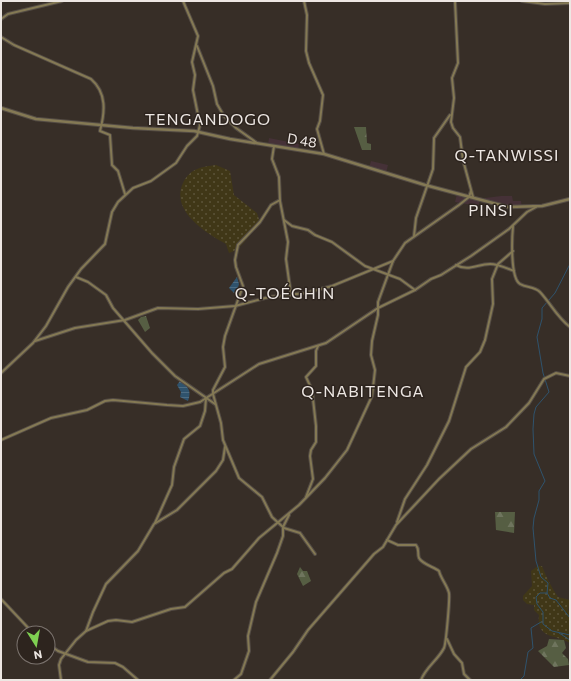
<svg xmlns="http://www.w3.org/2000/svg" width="571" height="681" font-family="Commissioner,sans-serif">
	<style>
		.commercial { fill: #453137 }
		.forest { fill: url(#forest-firs) }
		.sand { fill: url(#sand-dots) }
		.water { fill: url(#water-rules) }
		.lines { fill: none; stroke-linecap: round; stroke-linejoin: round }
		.stream { stroke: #2f536d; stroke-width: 1 }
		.minor-casing { stroke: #544c45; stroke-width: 4 }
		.tertiary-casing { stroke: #544c45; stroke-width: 4.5 }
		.minor { stroke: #847954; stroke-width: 2 }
		.tertiary { stroke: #847954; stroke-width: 2.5 }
		.labels { text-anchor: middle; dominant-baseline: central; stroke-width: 3; stroke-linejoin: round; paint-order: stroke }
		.street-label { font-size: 14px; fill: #ede7e3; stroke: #2d241e }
		.quarter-label { font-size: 16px; letter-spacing: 1px; fill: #ede7e3; stroke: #2d241e }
	</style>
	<defs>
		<pattern id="forest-firs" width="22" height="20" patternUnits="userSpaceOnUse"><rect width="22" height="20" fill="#565e43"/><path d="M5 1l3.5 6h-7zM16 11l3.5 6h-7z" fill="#6f755e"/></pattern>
		<pattern id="sand-dots" width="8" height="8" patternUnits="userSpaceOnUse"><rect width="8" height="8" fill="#403717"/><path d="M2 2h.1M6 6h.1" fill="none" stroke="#5c5439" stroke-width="1.8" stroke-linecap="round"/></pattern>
		<pattern id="water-rules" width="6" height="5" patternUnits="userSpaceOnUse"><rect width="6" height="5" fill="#2f536d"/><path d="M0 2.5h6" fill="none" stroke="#4d6c82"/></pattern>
	</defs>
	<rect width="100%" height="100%" fill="#372e27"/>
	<g class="commercial">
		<path d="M 269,138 L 299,144 L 298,150 L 268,145 Z"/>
		<path d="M 371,161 L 388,165 L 386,173 L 369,168 Z"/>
		<path d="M 457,194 L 480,200 L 478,206 L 455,202 Z"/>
		<path d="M 501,196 L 512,196 L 513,201 L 521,201 L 522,208 L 508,207 L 484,201 L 485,198 Z"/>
	</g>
	<g class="forest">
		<path d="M 354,127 L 366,127 L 367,143 L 371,144 L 371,150 L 362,150 Z"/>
		<path d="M 146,316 L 150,328 L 145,332 L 138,320 L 141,317 Z"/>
		<path d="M 495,512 L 515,512 L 514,533 L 496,530 Z"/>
		<path d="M 300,567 L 303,571 L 307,571 L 311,581 L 303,586 L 297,574 Z"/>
		<path d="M 549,639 L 564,640 L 566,648 L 562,653 L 568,659 L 569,665 L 554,667 L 538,651 L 547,646 Z"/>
	</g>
	<g class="sand">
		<path d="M 216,165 L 230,171 L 234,195 L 257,213 L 260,222 C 249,233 244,249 229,253 L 226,244 C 205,233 170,210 183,183 C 190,168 202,167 216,165 Z"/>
		<path d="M 538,566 L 542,566 C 546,577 552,588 558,597 L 570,600 L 568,610 L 570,613 L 570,643 C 555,634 536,639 539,615 L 534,610 L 534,605 L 527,604 L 523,600 L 523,596 L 532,586 L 531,571 Z"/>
	</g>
	<g class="water">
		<path d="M 237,277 L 239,284 L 236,295 L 229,288 Z"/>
		<path d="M 180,381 C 188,386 192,391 188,401 L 180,397 L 181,392 L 177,385 Z"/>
	</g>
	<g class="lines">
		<g class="stream">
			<path d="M 570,264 L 555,293 L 542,308 L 542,319 L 537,337 L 543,373 L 549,392 L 536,407 L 534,414 L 533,429 L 534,454 L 545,481 L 539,491 L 539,500 L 534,518 L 533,528 L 536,561 L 541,577 L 548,583 L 547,593 L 550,598 L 556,600 L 570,618"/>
			<path d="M 547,593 L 540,593 L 536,597 L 537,604 L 543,612 L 543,624 L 552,631 L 570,635"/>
			<path d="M 559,633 L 570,640"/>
			<path d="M 520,680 L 524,676 L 528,652 L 533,648 L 531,628 L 541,622"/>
		</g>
		<defs>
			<g id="minor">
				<path d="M 304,1 L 307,15 L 306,51 L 309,63 L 323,95 L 320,121 L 317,129 L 324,154"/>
				<path d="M 455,1 L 458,63 L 452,78 L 454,98 L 451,122 L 453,128 L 460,137 L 463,160 L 473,197"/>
				<path d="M 522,1 L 545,4 L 570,3"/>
				<path d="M 1,19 L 8,14 L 62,1"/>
				<path d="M 1,37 L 14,45 L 91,79 C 107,93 105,112 100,131 L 110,135 L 112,165 L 118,171 L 125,194"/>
				<path d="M 197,46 L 213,86 L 217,104 L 224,116 L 236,128 L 257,143"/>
				<path d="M 274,146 L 272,159 L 279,177 L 280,201 L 288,242 L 286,259 L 291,295"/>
				<path d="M 280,200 L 271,205 L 260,222 L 238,245 L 235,260 L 236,267 L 243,286 L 225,336 L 223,347 L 225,367 L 213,390 L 213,394 L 221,423 L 223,440 L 239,478 L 262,497 L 272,517 L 284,528 L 300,533 L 315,554"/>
				<path d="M 284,220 L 292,226 L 308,230 L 315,235 L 332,242 L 365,266 L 400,279 L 415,290"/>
				<path d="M 513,226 C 512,237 510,278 520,284 C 527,288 534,286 540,292 C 551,304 557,317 570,327"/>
				<path d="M 414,236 L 416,218 L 433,169 L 434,138 L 450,115"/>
				<path d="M 456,265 C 469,272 477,264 490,264 C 498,264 506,268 514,271"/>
				<path d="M 76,277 L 88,282 L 106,295 L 113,308 L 152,353 L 175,376 L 215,404"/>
				<path d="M 35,341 L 75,328 L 125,320 L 158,308 L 198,309 L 235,306 L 269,297 L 306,293 L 332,286 L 393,261"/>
				<path d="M 1,373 L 33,343 L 46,326 L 68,287 L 81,269 L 105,244 L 112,212 L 118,202 L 133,188 L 151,181 L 176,163 L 187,146 L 197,136 L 200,125 L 193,90 L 195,75 L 192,62 L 198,36 L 183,1"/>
				<path d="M 1,440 L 51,418 L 87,410 L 105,401 L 113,400 L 167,405 L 183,406 L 200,402 L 259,364 L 326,343 L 378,308 L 415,290 L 431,279 L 441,275 L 471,256 L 509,229 L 527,212 L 536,207"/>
				<path d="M 306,497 L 313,479 L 310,456 L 311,450 L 316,442 L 316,426 L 312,390 L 306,377 L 316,366 L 316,351 L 318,346"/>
				<path d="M 397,522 L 405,499 L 427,465 L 449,421 L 466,367 L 480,352 L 485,340 L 493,304 L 492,279 L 498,264 L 513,251"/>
				<path d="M 155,523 L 172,485 L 174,467 L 184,439 L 200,426 L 205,411 L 206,398"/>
				<path d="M 387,540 L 398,545 L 416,545 C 420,550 417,553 419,558 C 422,564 434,567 439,571 C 441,579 447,585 449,593 C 450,598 446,644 444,648 C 438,660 426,667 421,680"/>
				<path d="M 1,599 L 33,633"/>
				<path d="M 86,631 L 108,621 L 116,620 L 132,622 L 171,609 L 185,607 L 224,573 L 232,569 L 259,538 L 299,505 L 325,478 L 347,450 L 372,396 L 375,370 L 371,355 L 372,341 L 378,315 L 378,302 L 393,261 L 405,243 L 459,205 L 469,197 L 471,191"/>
				<path d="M 447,639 L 454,654 L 462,663 L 464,674 L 470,680"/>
				<path d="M 48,644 L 58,651 L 88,662 L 115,663 L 123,667 L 138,680"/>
				<path d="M 61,680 L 59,665 L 61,659 L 76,640 L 86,631 L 93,612 L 106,584 L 138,551 L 154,524 L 177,510 L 216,471 L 223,460 L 225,447"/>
				<path d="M 234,680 L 241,674 L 249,651 L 248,636 L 256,602 L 277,553 L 283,536 L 283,527 L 289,515"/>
				<path d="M 270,680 L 293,652 L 308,630 L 374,554 L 383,547 L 396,525 L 439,479 L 471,449 L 506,427 L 529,403 L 544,379 L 556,373 L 570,376"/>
			</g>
			<path id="tertiary" d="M 1,108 L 36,119 L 133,128 L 194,131 L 230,139 L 324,154 L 425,185 L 508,207 L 542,206 L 570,199"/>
		</defs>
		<use href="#minor" class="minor-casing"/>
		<use href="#tertiary" class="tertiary-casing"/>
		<use href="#minor" class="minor"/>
		<use href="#tertiary" class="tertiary"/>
	</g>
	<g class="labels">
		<g class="street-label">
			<text transform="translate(302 140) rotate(9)">D 48</text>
		</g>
		<g class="quarter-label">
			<text x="208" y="118">TENGANDOGO</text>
			<text x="507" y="154">Q-TANWISSI</text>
			<text x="491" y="209">PINSI</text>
			<text x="285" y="292">Q-TOÉGHIN</text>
			<text x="363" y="390">Q-NABITENGA</text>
		</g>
	</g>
	<rect width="571" height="681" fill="none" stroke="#ede7e3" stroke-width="4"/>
	<g transform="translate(36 645) rotate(169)"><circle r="19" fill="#2d241e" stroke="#7a726d"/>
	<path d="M0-3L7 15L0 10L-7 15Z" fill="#7fd052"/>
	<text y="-6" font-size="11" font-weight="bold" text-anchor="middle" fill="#ede7e3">N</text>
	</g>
</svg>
